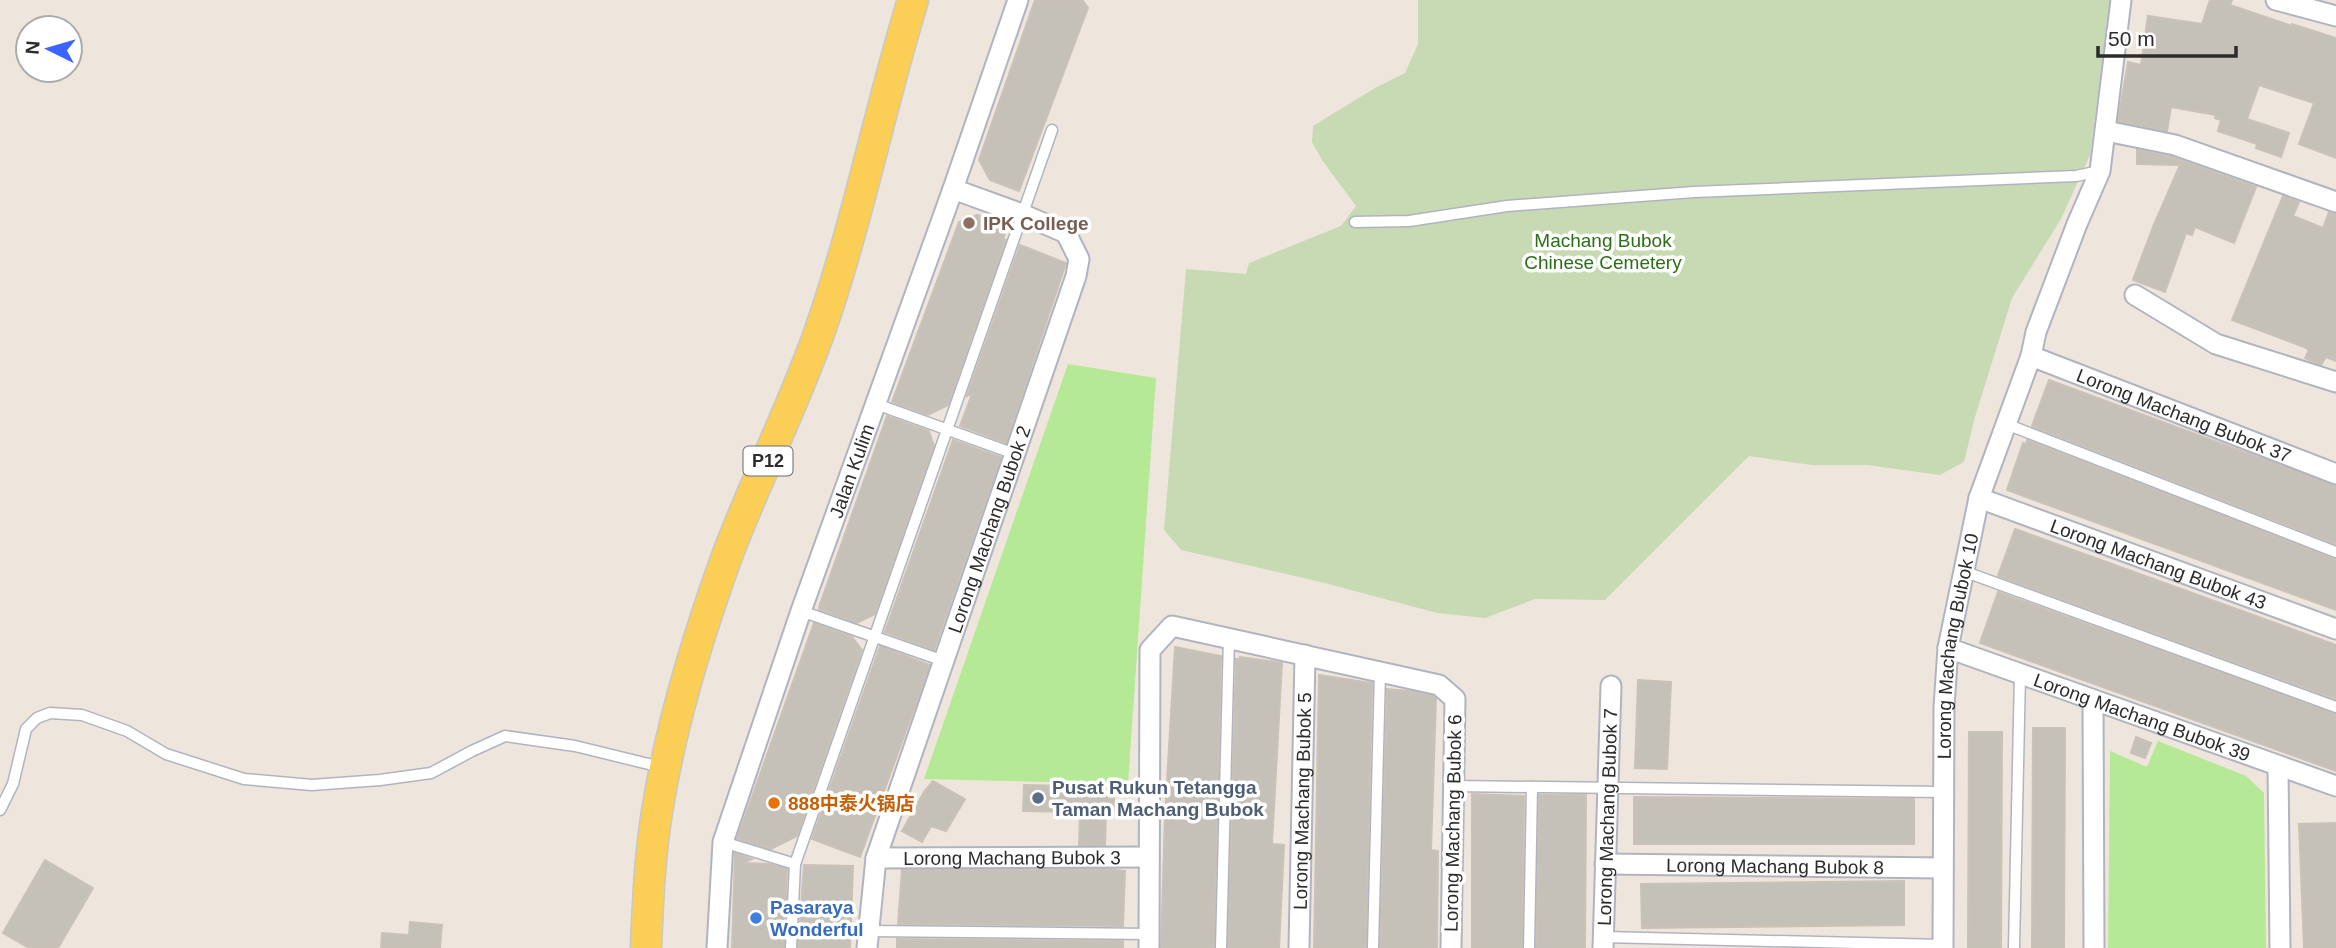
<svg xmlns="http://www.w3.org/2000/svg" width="2336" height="948" font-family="Helvetica,'Noto Sans SC',sans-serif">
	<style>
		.green { fill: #b5e995 }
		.cemetery { fill: #c7dab3 }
		.building { fill: #c6c1b8; stroke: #cac2b6; stroke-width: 2 }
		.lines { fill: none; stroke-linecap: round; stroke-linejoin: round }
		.lane-casing { stroke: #b1b4c0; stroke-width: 13 }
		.street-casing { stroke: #b1b4c0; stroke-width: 23 }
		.primary-casing { stroke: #c8c8c8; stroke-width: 33 }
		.lane { stroke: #fff; stroke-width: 10 }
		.street { stroke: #fff; stroke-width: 19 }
		.primary { stroke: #fbcf55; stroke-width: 30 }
		.education-dot { fill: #8d6e63; stroke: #fff; stroke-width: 2.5 }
		.service-dot { fill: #5c6f8a; stroke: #fff; stroke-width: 2.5 }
		.food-dot { fill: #e8710a; stroke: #fff; stroke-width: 2.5 }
		.shop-dot { fill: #3f7fe0; stroke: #fff; stroke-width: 2.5 }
		.labels { text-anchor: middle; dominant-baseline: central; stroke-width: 7; stroke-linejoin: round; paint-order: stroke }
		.shield { fill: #fff; stroke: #6b6b6b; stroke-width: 2 }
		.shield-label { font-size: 18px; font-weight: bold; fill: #2c2c2c }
		.education-label { font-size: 19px; font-weight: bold; fill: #785e54; stroke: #fff; text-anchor: start }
		.park-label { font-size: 19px; fill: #2b6f15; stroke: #fff }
		.street-label { font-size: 19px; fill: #2c2c2c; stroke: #fff }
		.service-label { font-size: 19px; font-weight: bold; fill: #4e5e75; stroke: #fff; text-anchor: start }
		.food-label { font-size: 19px; font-weight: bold; fill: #c56008; stroke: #fff; text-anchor: start }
		.shop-label { font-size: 19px; font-weight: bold; fill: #366cbe; stroke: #fff; text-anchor: start }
	</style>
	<rect width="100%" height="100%" fill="#eee6dd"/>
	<g class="green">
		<path d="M 1068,364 L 1156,378 L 1128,784 L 924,779 Z"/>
		<path d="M 2158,741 L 2246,776 L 2264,793 L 2266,948 L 2108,948 L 2110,751 L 2147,767 Z"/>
	</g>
	<path class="cemetery" d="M 1418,0 L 2110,0 L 2090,155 L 2061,219 L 2012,298 L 1975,417 L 1964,462 L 1940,475 L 1867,465 L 1812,465 L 1749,456 L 1605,600 L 1535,599 L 1485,618 L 1437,613 L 1321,582 L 1181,550 L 1164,530 L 1186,269 L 1246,274 L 1249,263 L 1341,226 L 1356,206 L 1322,160 L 1312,142 L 1313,126 L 1375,88 L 1405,73 L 1418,44 Z"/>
	<g class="building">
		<path d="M 1035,0 L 1079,0 L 1083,1 L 1088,8 L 1019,191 L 990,180 L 979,160 Z"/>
		<path d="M 2210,0 L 2232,0 L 2230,5 L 2292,26 L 2292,24 L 2336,38 L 2336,158 L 2299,144 L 2314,103 L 2259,85 L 2247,119 L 2289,133 L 2281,157 L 2256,148 L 2257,144 L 2218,131 L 2221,120 L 2215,118 L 2216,115 L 2171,107 L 2167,131 L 2118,121 L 2128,62 L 2141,65 L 2148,16 L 2202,24 Z"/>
		<path d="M 2137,150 L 2172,157 L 2256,187 L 2234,243 L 2195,227 L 2192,235 L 2186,233 L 2165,292 L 2133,280 L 2153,227 L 2180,165 L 2137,164 Z"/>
		<path d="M 2283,196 L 2299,202 L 2293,216 L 2323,228 L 2329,212 L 2336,214 L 2336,361 L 2326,357 L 2321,365 L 2316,363 L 2305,358 L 2309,350 L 2304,347 L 2232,320 Z"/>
		<path d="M 977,215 L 1008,225 L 1003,239 L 1006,240 L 948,405 L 928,415 L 892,402 L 959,222 Z"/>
		<path d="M 1020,245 L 1066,263 L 1006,443 L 960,426 L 972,394 L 967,396 Z"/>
		<path d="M 2049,380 L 2336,486 L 2336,544 L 2032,426 Z"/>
		<path d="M 887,416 L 929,431 L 934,446 L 875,614 L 857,623 L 819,609 L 819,607 Z"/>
		<path d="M 953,440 L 1001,457 L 934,650 L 885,632 Z"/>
		<path d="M 2027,440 L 2336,559 L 2336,610 L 2007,490 L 2023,443 L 2026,444 Z"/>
		<path d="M 2015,529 L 2336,645 L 2336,699 L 1998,576 Z"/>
		<path d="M 1998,592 L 2336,714 L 2336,771 L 1980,643 Z"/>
		<path d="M 814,623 L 852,637 L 862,650 L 797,836 L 771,849 L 737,839 Z"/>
		<path d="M 880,646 L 930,665 L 860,857 L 812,839 Z"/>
		<path d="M 1175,647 L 1221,656 L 1214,948 L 1161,948 L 1165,814 Z"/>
		<path d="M 1240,657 L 1282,663 L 1272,844 L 1284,845 L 1279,948 L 1228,948 L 1236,659 L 1240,659 Z"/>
		<path d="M 1319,675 L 1372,683 L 1366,948 L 1314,948 Z"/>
		<path d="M 1638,680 L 1671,682 L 1667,769 L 1635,768 Z"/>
		<path d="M 1387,689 L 1409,691 L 1433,696 L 1436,699 L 1431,850 L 1438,851 L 1437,948 L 1380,948 Z"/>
		<path d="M 2033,728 L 2065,728 L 2064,948 L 2032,948 Z"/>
		<path d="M 1969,732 L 2002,732 L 2001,948 L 1968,948 Z"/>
		<path d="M 2136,737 L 2151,743 L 2145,758 L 2131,753 Z"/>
		<path d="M 933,781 L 965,799 L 946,831 L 931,826 L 922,842 L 902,831 L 924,792 Z"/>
		<path d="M 1024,785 L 1114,787 L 1114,811 L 1106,810 L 1105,845 L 1079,845 L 1080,812 L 1023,811 Z"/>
		<path d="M 1472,794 L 1524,796 L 1522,948 L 1472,948 Z"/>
		<path d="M 1539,795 L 1586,795 L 1585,948 L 1536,948 Z"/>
		<path d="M 1634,797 L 1914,799 L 1914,844 L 1634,844 Z"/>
		<path d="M 2336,823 L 2336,948 L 2304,948 L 2299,824 Z"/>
		<path d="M 735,853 L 752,859 L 743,863 L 769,864 L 787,869 L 784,948 L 732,948 Z"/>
		<path d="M 45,860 L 93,888 L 58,948 L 29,948 L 3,933 Z"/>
		<path d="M 804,865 L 853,866 L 850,948 L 798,948 Z"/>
		<path d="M 1105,869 L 1125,871 L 1123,926 L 898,924 L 902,870 Z"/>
		<path d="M 1904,881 L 1904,925 L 1642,928 L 1641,884 Z"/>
		<path d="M 410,922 L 442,925 L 440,948 L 381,948 L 382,933 L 409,935 Z"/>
		<path d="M 897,939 L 1123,941 L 1123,948 L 897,948 Z"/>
	</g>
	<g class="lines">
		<defs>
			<g id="lane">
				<path d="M 1355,222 L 1409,221 L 1507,206 L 1694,192 L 2076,176 L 2100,171"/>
				<path d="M 876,404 L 1015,454"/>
				<path d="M 2006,424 L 2336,552"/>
				<path d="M 1963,571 L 2336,707"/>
				<path d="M 801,611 L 944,661"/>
				<path d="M 1454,786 L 1944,792"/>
				<path d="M 0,810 L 13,784 L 26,729 L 37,718 L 50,713 L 82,715 L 127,731 L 166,754 L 244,779 L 312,785 L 380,780 L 431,773 L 472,751 L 505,736 L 575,746 L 661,767"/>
				<path d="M 723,842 L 795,864"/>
				<path d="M 868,931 L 1149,934"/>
				<path d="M 1603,937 L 1943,945"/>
				<path d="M 791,948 L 795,864 L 1052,130"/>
				<path d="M 1221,948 L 1229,638"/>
				<path d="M 1373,948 L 1380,671"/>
				<path d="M 1529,948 L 1532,787"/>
				<path d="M 2014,948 L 2020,674"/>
			</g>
			<g id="street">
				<path d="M 2276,0 L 2336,16"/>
				<path d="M 2106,131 L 2175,145 L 2336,202"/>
				<path d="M 2135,295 L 2216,344 L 2336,382"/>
				<path id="s1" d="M 2031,356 L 2336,474"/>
				<path id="s2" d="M 1979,498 L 2336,629"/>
				<path id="s3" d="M 1948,648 L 2336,786"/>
				<path d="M 2093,700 L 2094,948"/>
				<path d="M 2278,766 L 2280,948"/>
				<path id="s4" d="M 876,858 L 1149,857"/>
				<path id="s5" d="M 1605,864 L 1943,868"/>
				<path id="s6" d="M 717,948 L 723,842 L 801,611 L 953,189 L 1018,0"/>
				<path id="s7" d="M 867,948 L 876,858 L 1076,276 L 1079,259 L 1066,233 L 1022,214 L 953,189"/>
				<path d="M 1149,948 L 1150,650 L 1172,626 L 1439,685 L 1455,699 L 1451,948"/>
				<path id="s8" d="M 1299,948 L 1305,655"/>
				<path id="s9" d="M 1603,948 L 1611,686"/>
				<path id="s10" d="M 1943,948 L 1944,707 L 1948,648 L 1979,498 L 2031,356 L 2036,332 L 2077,224 L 2100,171 L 2121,0"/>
			</g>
			<path id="primary" d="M 646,948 C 648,899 650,849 659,800 C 673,717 698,636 727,556 C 755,482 791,411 818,336 C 857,226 879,111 913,0"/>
		</defs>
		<use href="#lane" class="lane-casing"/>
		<use href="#street" class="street-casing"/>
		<use href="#primary" class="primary-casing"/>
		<use href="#lane" class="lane"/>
		<use href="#street" class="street"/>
		<use href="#primary" class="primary"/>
	</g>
	<circle class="education-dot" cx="969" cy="223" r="7"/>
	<circle class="service-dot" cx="1038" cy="798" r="7"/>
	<circle class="food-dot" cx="774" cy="803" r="7"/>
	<circle class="shop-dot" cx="756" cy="918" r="7"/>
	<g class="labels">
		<rect class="shield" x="743.5" y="446.5" width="49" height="29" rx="5"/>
		<g class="shield-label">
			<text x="768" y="461">P12</text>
		</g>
		<g class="education-label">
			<text x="983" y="223">IPK College</text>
		</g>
		<g class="park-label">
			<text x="1603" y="240">Machang Bubok<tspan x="1603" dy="22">Chinese Cemetery</tspan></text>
		</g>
		<g class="street-label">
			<text stroke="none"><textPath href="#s1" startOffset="164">Lorong Machang Bubok 37</textPath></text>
			<text stroke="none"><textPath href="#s6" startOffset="499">Jalan Kulim</textPath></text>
			<text stroke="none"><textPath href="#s7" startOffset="438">Lorong Machang Bubok 2</textPath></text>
			<text stroke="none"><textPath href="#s2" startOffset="191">Lorong Machang Bubok 43</textPath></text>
			<text stroke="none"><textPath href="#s10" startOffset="303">Lorong Machang Bubok 10</textPath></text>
			<text stroke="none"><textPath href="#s3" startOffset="206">Lorong Machang Bubok 39</textPath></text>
			<text stroke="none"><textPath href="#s8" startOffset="147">Lorong Machang Bubok 5</textPath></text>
			<text stroke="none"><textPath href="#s9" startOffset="131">Lorong Machang Bubok 7</textPath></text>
			<text transform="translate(1453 823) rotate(-89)">Lorong Machang Bubok 6</text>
			<text stroke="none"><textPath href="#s4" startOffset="136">Lorong Machang Bubok 3</textPath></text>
			<text stroke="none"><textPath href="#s5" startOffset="170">Lorong Machang Bubok 8</textPath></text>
		</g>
		<g class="service-label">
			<text x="1052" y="787">Pusat Rukun Tetangga<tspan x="1052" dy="22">Taman Machang Bubok</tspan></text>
		</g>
		<g class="food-label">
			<text x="788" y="803">888中泰火锅店</text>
		</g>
		<g class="shop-label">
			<text x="770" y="907">Pasaraya<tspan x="770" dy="22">Wonderful</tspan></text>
		</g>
	</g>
	<g transform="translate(49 49) rotate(275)"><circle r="33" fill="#ffffff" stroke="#ababab" stroke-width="2"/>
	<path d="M0-5L12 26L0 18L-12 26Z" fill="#3964ff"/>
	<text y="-10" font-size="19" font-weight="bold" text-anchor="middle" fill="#2c2c2c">N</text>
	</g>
	<path d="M2098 46v10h138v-10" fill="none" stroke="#2c2c2c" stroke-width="3.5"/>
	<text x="2108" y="46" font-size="21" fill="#2c2c2c" stroke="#ffffff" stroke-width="5" paint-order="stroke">50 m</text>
</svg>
